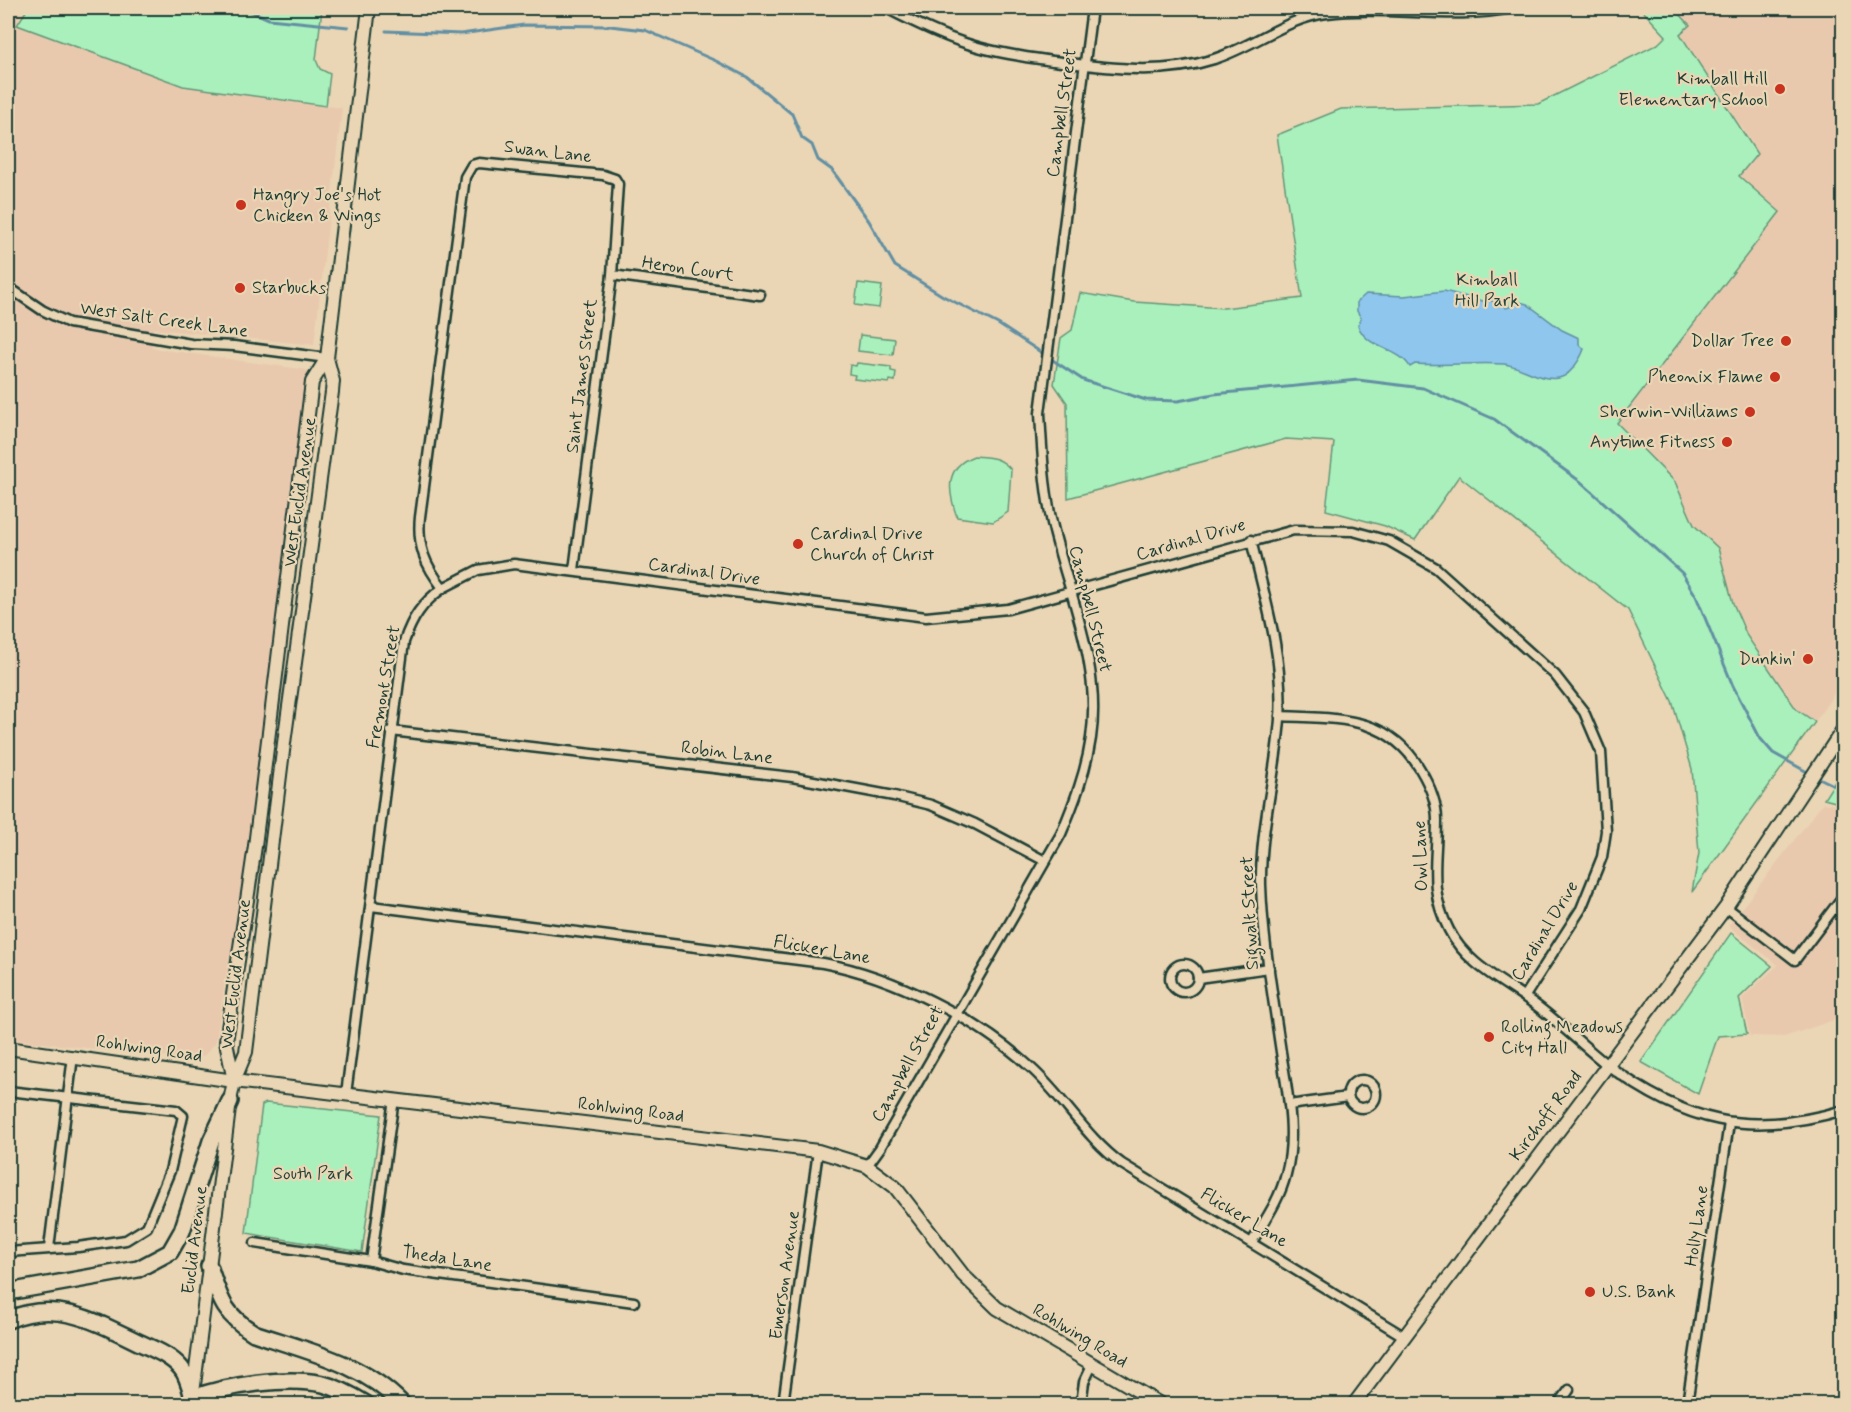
<svg xmlns="http://www.w3.org/2000/svg" width="1851" height="1412" font-family="Mynerve,sans-serif">
	<style>
		.built { fill: #e9c9ae }
		.green { fill: #aaf0bc; stroke: #649678; stroke-width: 1.5 }
		.water { fill: #8ec6ed; stroke: #628fa3; stroke-width: 1.5 }
		.lines { fill: none; stroke-linecap: round; stroke-linejoin: round }
		.stream { stroke: #628fa3; stroke-width: 3 }
		.street-casing { stroke: #1f3d34; stroke-width: 13 }
		.secondary-casing { stroke: #1f3d34; stroke-width: 16 }
		.highway-casing { stroke: #1f3d34; stroke-width: 20 }
		.street { stroke: #ead6b4; stroke-width: 8 }
		.secondary { stroke: #ead6b4; stroke-width: 12 }
		.highway { stroke: #ead6b4; stroke-width: 15 }
		.poi-dot { fill: #c8321e; stroke: #ead6b4; stroke-width: 2 }
		.labels { text-anchor: middle; dominant-baseline: central; stroke-width: 4.5; stroke-linejoin: round; paint-order: stroke }
		.poi-label { font-size: 18px; fill: #1f3d34; stroke: #ead6b4; text-anchor: end }
		.street-label { font-size: 18px; fill: #1f3d34; stroke: #ead6b4 }
		.park-label { font-size: 18px; fill: #26463b; stroke: #ead6b4 }
	</style>
	<rect width="100%" height="100%" fill="#ead6b4"/>
	<filter id="ink" filterUnits="userSpaceOnUse"><feTurbulence type="fractalNoise" baseFrequency=".0167" numOctaves="2"/><feDisplacementMap in="SourceGraphic" scale="12" xChannelSelector="R" yChannelSelector="G"/><feConvolveMatrix kernelMatrix="1 2 1 2 8 2 1 2 1" color-interpolation-filters="sRGB"/></filter>
	<g filter="url(#ink)">
		<g class="built">
			<path d="M 8,8 L 20,8 L 18,25 L 183,86 L 342,108 L 314,345 L 153,329 L 152,348 L 308,370 L 246,882 L 226,976 L 216,1042 L 205,1055 L 192,1060 L 8,1039 Z"/>
			<path d="M 1674,8 L 1843,8 L 1844,679 L 1815,722 L 1795,708 L 1747,636 L 1733,603 L 1718,548 L 1694,525 L 1675,482 L 1617,423 L 1780,212 L 1739,176 L 1751,141 L 1679,34 L 1690,25 Z"/>
			<path d="M 1823,803 L 1843,806 L 1843,1017 L 1784,1037 L 1750,1036 L 1742,998 L 1778,965 L 1728,926 Z"/>
		</g>
		<g class="green">
			<path d="M 28,8 L 322,8 L 316,60 L 320,69 L 330,74 L 326,106 L 183,86 L 17,25 Z"/>
			<path d="M 1640,8 L 1674,8 L 1690,25 L 1680,34 L 1757,154 L 1739,176 L 1780,212 L 1617,423 L 1675,482 L 1694,525 L 1718,548 L 1733,603 L 1747,636 L 1796,709 L 1815,722 L 1692,892 L 1699,853 L 1692,769 L 1672,701 L 1628,610 L 1459,476 L 1415,540 L 1385,526 L 1326,510 L 1334,442 L 1286,439 L 1068,498 L 1067,403 L 1054,384 L 1061,338 L 1072,330 L 1080,293 L 1134,302 L 1224,308 L 1302,298 L 1277,135 L 1341,109 L 1538,104 L 1658,44 L 1666,36 Z"/>
			<path d="M 858,283 L 882,286 L 879,308 L 855,305 Z"/>
			<path d="M 860,335 L 895,339 L 893,355 L 858,351 Z"/>
			<path d="M 857,363 L 891,367 L 891,371 L 896,372 L 895,381 L 890,380 L 889,383 L 854,379 L 855,375 L 849,374 L 850,365 L 856,366 Z"/>
			<path d="M 974,456 C 989,457 1001,457 1011,470 L 1008,512 L 993,522 L 957,517 C 948,492 944,467 974,456 Z"/>
			<path d="M 1843,769 L 1843,804 L 1824,799 Z"/>
			<path d="M 1731,933 L 1772,966 L 1739,998 L 1747,1034 L 1718,1036 L 1698,1094 L 1641,1062 Z"/>
			<path d="M 266,1103 L 381,1115 L 362,1252 L 246,1233 L 262,1105 Z"/>
		</g>
		<path class="water" d="M 1444,291 L 1483,301 L 1502,301 L 1506,308 L 1510,307 L 1512,300 L 1527,304 L 1562,330 L 1579,338 L 1579,344 L 1584,349 C 1581,358 1571,374 1562,377 C 1544,384 1522,366 1504,364 C 1474,362 1444,366 1415,364 L 1410,367 C 1399,347 1366,350 1358,325 L 1361,318 L 1357,311 L 1357,302 L 1366,294 L 1404,296 Z"/>
		<g class="lines">
			<g class="stream">
				<path d="M 243,8 L 269,19 L 348,27"/>
				<path d="M 386,31 L 461,34 L 524,25 L 610,26 L 645,30 L 716,61 L 747,77 L 792,114 L 802,138 L 812,145 L 818,160 L 832,170 L 869,221 L 895,266 L 943,296 L 998,324 L 1083,380 L 1146,400 L 1178,401 L 1214,394 L 1358,380 L 1423,388 L 1494,419 L 1581,482 L 1682,573 L 1696,596 L 1733,686 L 1760,738 L 1773,753 L 1809,773"/>
				<path d="M 1815,776 L 1844,790"/>
			</g>
			<defs>
				<g id="street">
					<path d="M 886,8 C 913,22 939,35 968,44 C 996,53 1025,57 1053,61 C 1107,68 1161,76 1214,59 C 1253,47 1286,18 1327,13 C 1388,5 1453,21 1512,8"/>
					<path d="M 612,275 L 760,295"/>
					<path d="M 8,287 L 42,310 L 69,323 L 191,344 L 234,346 L 327,358"/>
					<path d="M 1251,540 C 1265,598 1284,658 1280,719 C 1276,774 1260,829 1261,885 C 1263,941 1273,997 1281,1052 C 1287,1091 1297,1134 1286,1174 C 1280,1199 1265,1220 1252,1242"/>
					<path d="M 443,588 L 478,570 L 514,564 L 926,617 L 1008,609 L 1294,530 L 1353,531 L 1389,541 L 1436,568 L 1555,675 L 1584,712 L 1601,752 L 1606,831 L 1602,857 L 1581,909 L 1525,996"/>
					<path d="M 1280,716 C 1336,719 1387,714 1420,769 C 1429,784 1437,801 1437,820 C 1437,861 1428,890 1449,930 C 1467,966 1506,982 1537,1006 C 1561,1024 1582,1045 1606,1064 C 1685,1123 1748,1138 1844,1110"/>
					<path d="M 391,731 L 792,777 L 894,796 L 931,805 L 975,824 L 1045,861"/>
					<path d="M 371,906 L 823,963 C 893,976 978,1019 1030,1067 C 1064,1097 1085,1137 1122,1164 L 1405,1337"/>
					<path d="M 1726,907 L 1795,960 L 1844,895"/>
					<circle cx="1184" cy="978" r="14"/>
					<path d="M 1198,978 L 1269,968"/>
					<circle cx="1362" cy="1094" r="14"/>
					<path d="M 8,1091 L 176,1110 L 183,1116 L 170,1171 L 147,1227 L 126,1240 L 78,1247 L 8,1252"/>
					<path d="M 346,1094 L 404,642 C 412,618 422,603 443,588 C 425,565 417,546 420,517 L 465,177 L 472,165 L 479,163 L 603,175 L 615,179 L 618,184 L 612,275 L 574,570"/>
					<path d="M 1289,1105 L 1348,1097"/>
					<path d="M 867,1166 L 880,1148 L 1061,834 C 1074,803 1086,772 1091,738 C 1102,665 1068,593 1052,523 C 1044,487 1042,450 1040,413 L 1092,8"/>
					<path d="M 255,1243 L 371,1261 L 403,1270 L 634,1302"/>
					<path d="M 49,1248 L 73,1056"/>
					<path d="M 371,1261 L 394,1099"/>
					<path d="M 783,1404 L 818,1151"/>
					<path d="M 1081,1404 L 1084,1382 L 1092,1365"/>
					<path d="M 1559,1404 L 1569,1390"/>
					<path d="M 1687,1404 L 1729,1123"/>
				</g>
				<g id="secondary">
					<path d="M 8,1048 L 234,1081 L 818,1151 L 867,1166 L 895,1187 L 963,1275 L 997,1308 L 1160,1404"/>
					<path d="M 234,1081 L 226,1042 L 255,846 L 312,382 L 327,358"/>
					<path d="M 193,1393 L 230,1101 L 234,1081 L 246,1052 L 284,743 L 332,392 L 333,381 L 327,358 L 369,8"/>
					<path d="M 1354,1404 L 1726,907 L 1844,728"/>
				</g>
				<g id="highway">
					<path d="M 209,1266 C 220,1299 223,1314 254,1333 C 307,1351 363,1363 402,1404"/>
					<path d="M 8,1292 L 138,1269 L 170,1252 L 182,1231 L 211,1141 L 230,1101"/>
					<path d="M 8,1320 C 56,1299 95,1321 138,1342 C 153,1349 170,1355 181,1368 C 188,1376 190,1387 193,1398 C 228,1385 287,1376 323,1384 C 339,1388 353,1396 366,1404"/>
				</g>
			</defs>
			<use href="#street" class="street-casing"/>
			<use href="#secondary" class="secondary-casing"/>
			<use href="#highway" class="highway-casing"/>
			<use href="#street" class="street"/>
			<use href="#secondary" class="secondary"/>
			<use href="#highway" class="highway"/>
		</g>
	</g>
	<g class="poi-dot">
		<circle cx="1780" cy="89" r="6"/>
		<circle cx="241" cy="205" r="6"/>
		<circle cx="240" cy="288" r="6"/>
		<circle cx="1786" cy="341" r="6"/>
		<circle cx="1775" cy="377" r="6"/>
		<circle cx="1750" cy="412" r="6"/>
		<circle cx="1727" cy="442" r="6"/>
		<circle cx="798" cy="544" r="6"/>
		<circle cx="1808" cy="659" r="6"/>
		<circle cx="1489" cy="1037" r="6"/>
		<circle cx="1590" cy="1292" r="6"/>
	</g>
	<g class="labels">
		<g class="poi-label">
			<text x="1768" y="79">Kimball Hill<tspan x="1768" dy="21">Elementary School</tspan></text>
			<text x="253" y="195" text-anchor="start">Hangry Joe's Hot<tspan x="253" dy="21">Chicken &amp; Wings</tspan></text>
			<text x="252" y="288" text-anchor="start">Starbucks</text>
			<text x="1774" y="341">Dollar Tree</text>
			<text x="1763" y="377">Pheonix Flame</text>
			<text x="1738" y="412">Sherwin-Williams</text>
			<text x="1715" y="442">Anytime Fitness</text>
			<text x="810" y="534" text-anchor="start">Cardinal Drive<tspan x="810" dy="21">Church of Christ</tspan></text>
			<text x="1796" y="659">Dunkin'</text>
			<text x="1501" y="1027" text-anchor="start">Rolling Meadows<tspan x="1501" dy="21">City Hall</tspan></text>
			<text x="1602" y="1292" text-anchor="start">U.S. Bank</text>
		</g>
		<g class="street-label">
			<text transform="translate(1062 113) rotate(-82)">Campbell Street</text>
			<text transform="translate(548 152) rotate(7)">Swan Lane</text>
			<text transform="translate(688 269) rotate(8)">Heron Court</text>
			<text transform="translate(164 320) rotate(8)">West Salt Creek Lane</text>
			<text transform="translate(582 376) rotate(-83)">Saint James Street</text>
			<text transform="translate(300 492) rotate(-82)">West Euclid Avenue</text>
			<text transform="translate(1191 540) rotate(-16)">Cardinal Drive</text>
			<text transform="translate(704 572) rotate(8)">Cardinal Drive</text>
			<text transform="translate(1090 609) rotate(76)">Campbell Street</text>
			<text transform="translate(384 687) rotate(-80)">Fremont Street</text>
			<text transform="translate(727 753) rotate(7)">Robin Lane</text>
			<text transform="translate(1421 856) rotate(-92)">Owl Lane</text>
			<text transform="translate(1250 913) rotate(-93)">Sigwalt Street</text>
			<text transform="translate(1545 931) rotate(-59)">Cardinal Drive</text>
			<text transform="translate(822 950) rotate(10)">Flicker Lane</text>
			<text transform="translate(236 974) rotate(-83)">West Euclid Avenue</text>
			<text transform="translate(149 1049) rotate(8)">Rohlwing Road</text>
			<text transform="translate(908 1064) rotate(-61)">Campbell Street</text>
			<text transform="translate(631 1110) rotate(7)">Rohlwing Road</text>
			<text transform="translate(1546 1116) rotate(-53)">Kirchoff Road</text>
			<text transform="translate(1244 1218) rotate(31)">Flicker Lane</text>
			<text transform="translate(1697 1226) rotate(-82)">Holly Lane</text>
			<text transform="translate(195 1240) rotate(-83)">Euclid Avenue</text>
			<text transform="translate(447 1259) rotate(9)">Theda Lane</text>
			<text transform="translate(785 1275) rotate(-82)">Emerson Avenue</text>
			<text transform="translate(1080 1336) rotate(31)">Rohlwing Road</text>
		</g>
		<g class="park-label">
			<text x="1487" y="280">Kimball<tspan x="1487" dy="21">Hill Park</tspan></text>
			<text x="313" y="1174">South Park</text>
		</g>
	</g>
	<rect width="1851" height="1412" fill="none" stroke="#ead6b4" stroke-width="30"/>
	<rect x="15" y="15" width="1821" height="1382" fill="none" stroke="#1f3d34" stroke-width="2" filter="url(#ink)"/>
</svg>
